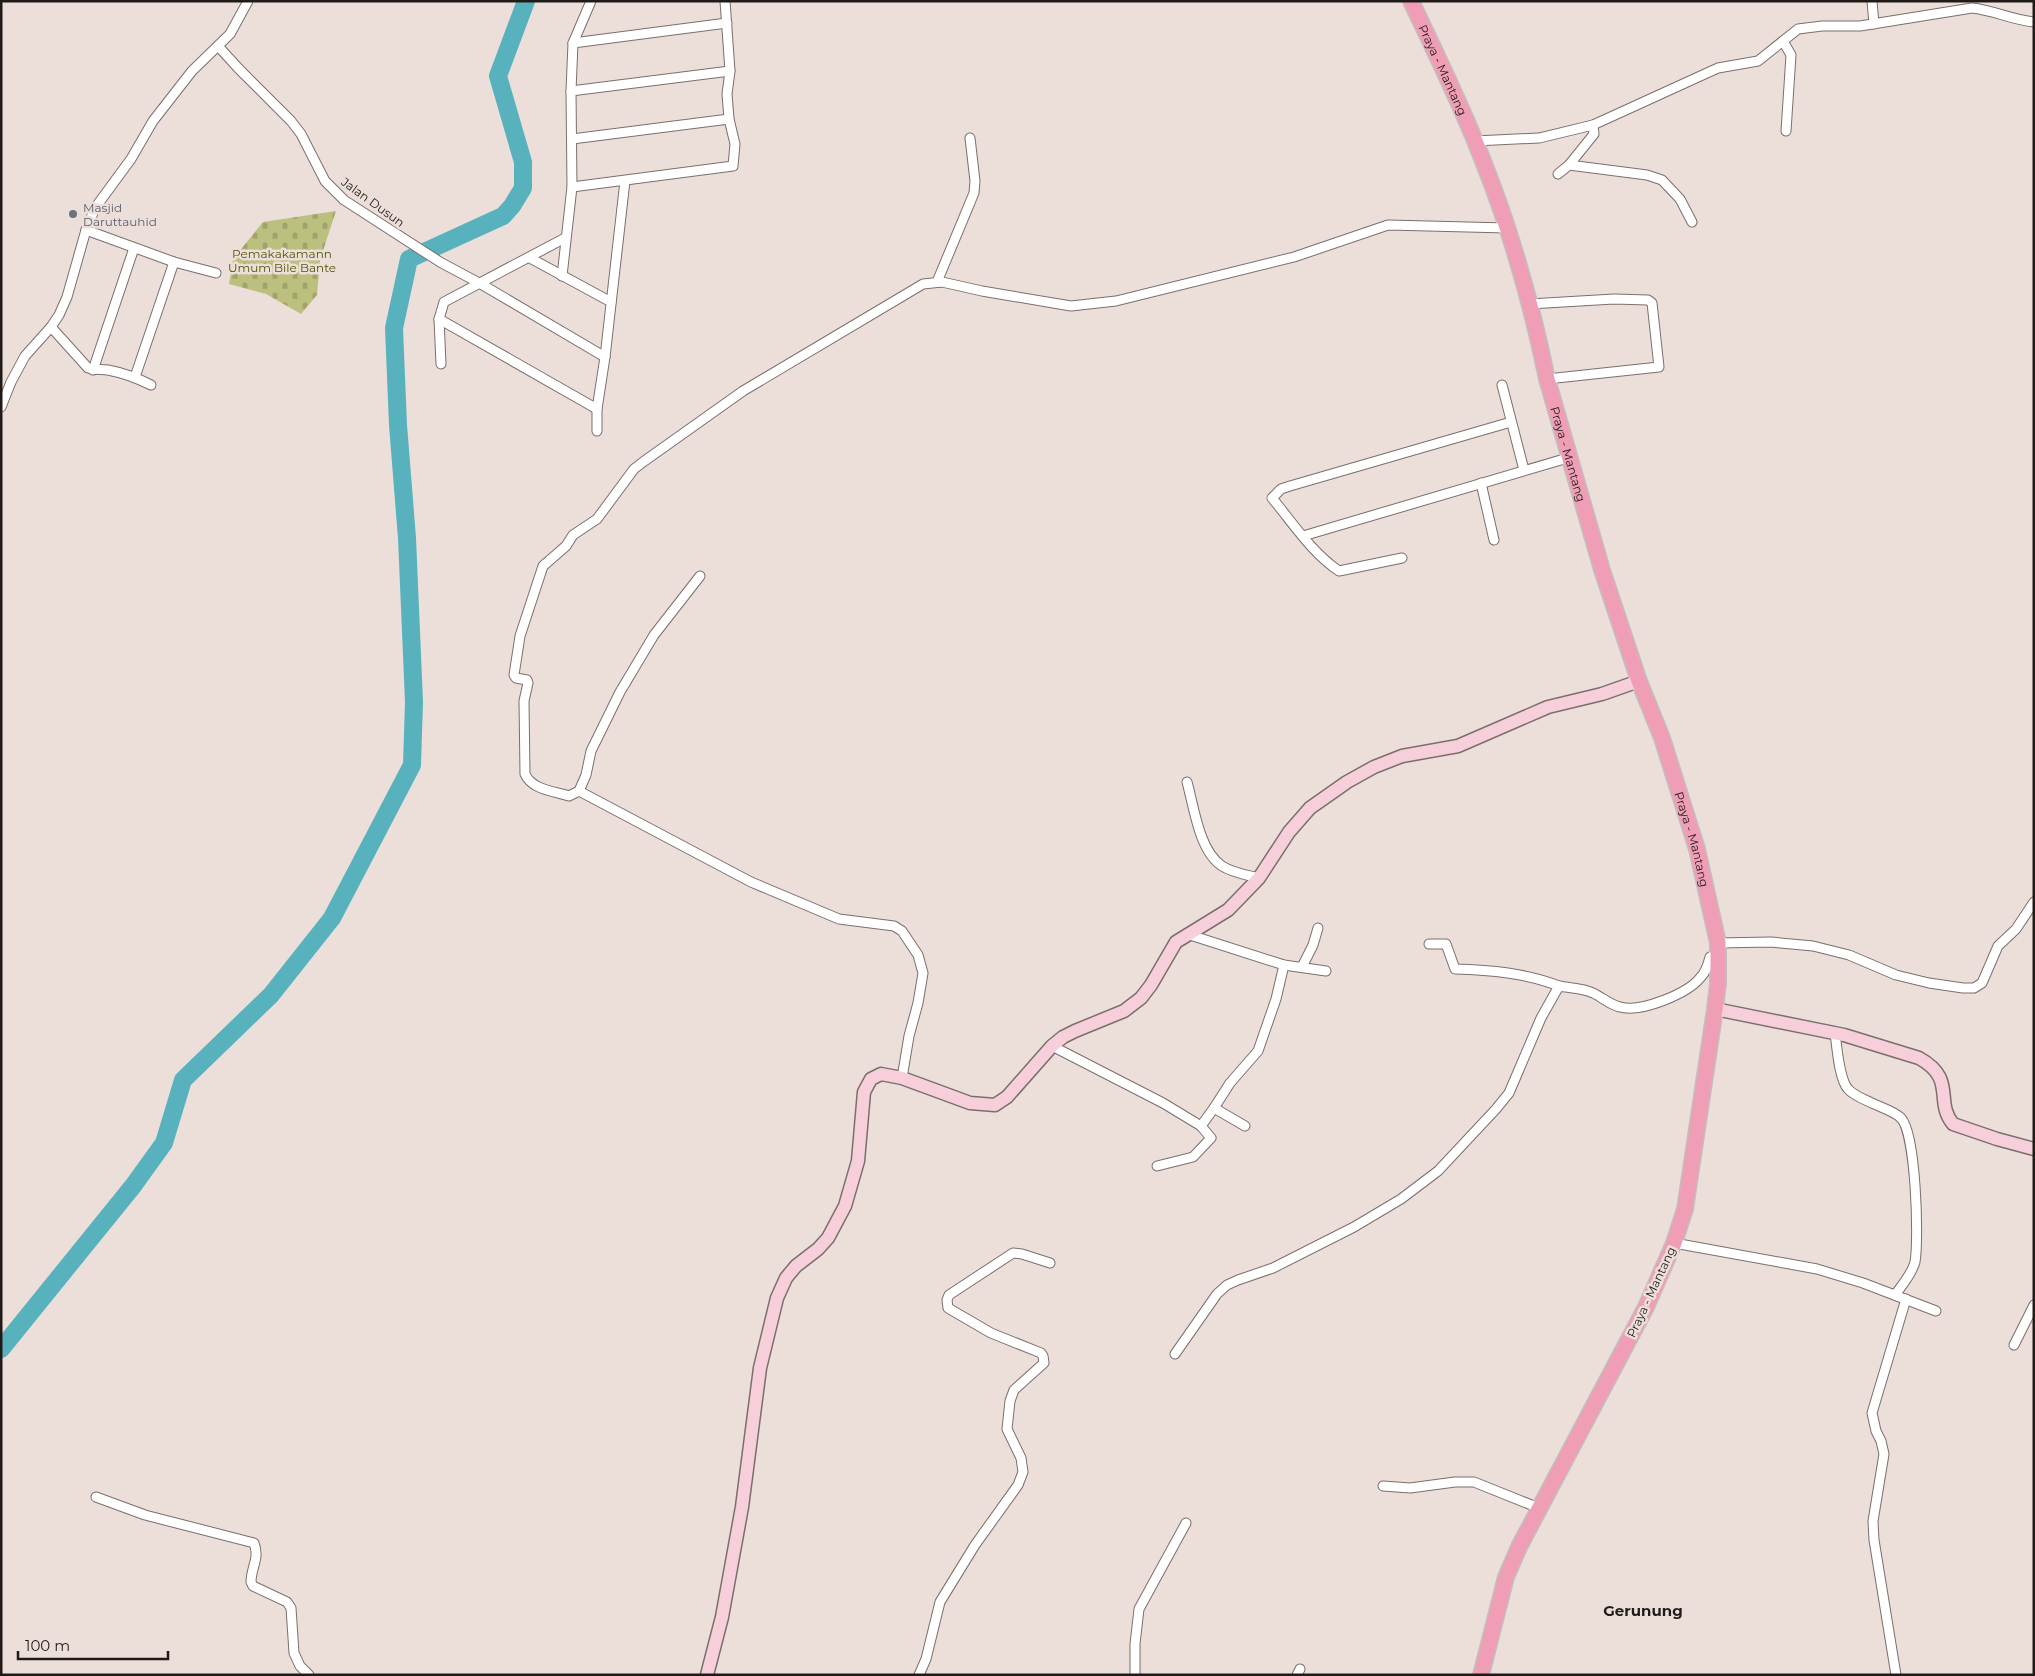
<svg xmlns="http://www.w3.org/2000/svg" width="2035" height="1676" font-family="Montserrat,sans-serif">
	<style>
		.cemetery { fill: url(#cemetery-stones) }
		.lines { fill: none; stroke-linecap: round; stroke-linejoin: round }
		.river { stroke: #58b2be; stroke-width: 18 }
		.street-casing { stroke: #7b6f6b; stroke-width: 11 }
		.secondary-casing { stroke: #7b6f6b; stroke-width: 15 }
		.primary-casing { stroke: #c1bfbf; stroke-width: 18 }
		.street { stroke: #fff; stroke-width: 9 }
		.secondary { stroke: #f7cfda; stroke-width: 12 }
		.primary { stroke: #ef9eb6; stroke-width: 15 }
		.worship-dot { fill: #6b7280; stroke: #ecdfda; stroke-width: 2 }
		.labels { text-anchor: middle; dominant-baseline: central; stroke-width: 5; stroke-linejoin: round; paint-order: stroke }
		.street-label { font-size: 12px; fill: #201b19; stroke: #ecdfda }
		.worship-label { font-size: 12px; fill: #5b616d; stroke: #ecdfda; text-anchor: start }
		.park-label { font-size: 12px; fill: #545606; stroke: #ecdfda }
		.quarter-label { font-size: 15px; font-weight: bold; fill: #201b19; stroke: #ecdfda }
	</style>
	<defs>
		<pattern id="cemetery-stones" width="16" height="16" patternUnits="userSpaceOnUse" patternTransform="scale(1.25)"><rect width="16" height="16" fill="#bbc07e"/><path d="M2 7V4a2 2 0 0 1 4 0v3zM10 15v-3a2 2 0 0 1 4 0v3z" fill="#a0a46c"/></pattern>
	</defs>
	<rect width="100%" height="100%" fill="#ecdfda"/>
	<path class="cemetery" d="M 336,211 L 320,260 L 317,295 L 301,314 L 266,294 L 229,284 L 233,259 L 263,222 Z"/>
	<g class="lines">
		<path class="river" d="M 1,1349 L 133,1186 L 164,1143 L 183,1080 L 271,995 L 332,918 L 412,765 L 414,702 L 407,538 L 398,425 L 394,328 L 409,259 L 503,216 L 512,206 L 523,188 L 523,162 L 498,76 L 526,1"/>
		<defs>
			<g id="street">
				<path d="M 1872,1 L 1874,24"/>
				<path d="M 1783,41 L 1791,55 L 1786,131"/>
				<path d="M 573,43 L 727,23"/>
				<path d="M 218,46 L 238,68 L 291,121 L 301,134 L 325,181 L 344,200 L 440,262 L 481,284 L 605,357"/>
				<path d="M 571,91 L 730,71"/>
				<path d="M 572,139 L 729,119"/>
				<path d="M 1475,141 L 1539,138 L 1593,125 L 1707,73 L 1718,68 L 1758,61 L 1798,29 L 1822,26 L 1860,26 L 1972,8 C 1993,10 2012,20 2034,22"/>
				<path d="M 1569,165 L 1647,175 L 1662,180 L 1680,199 L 1692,222"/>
				<path d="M 1558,174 L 1569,165 L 1594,134 L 1593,125"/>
				<path d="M 572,187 L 733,166 L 735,144 L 729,119 L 727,94 L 730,71 L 725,1"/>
				<path d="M 86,230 L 174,262 L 216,273"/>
				<path d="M 530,258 L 611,302"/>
				<path d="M 562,276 L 572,187 L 571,91 L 573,43 L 591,1"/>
				<path d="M 937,282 L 974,193 L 975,181 L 970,138"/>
				<path d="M 1529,304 L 1614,299 L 1648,300 L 1652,303 L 1659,367 L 1547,379"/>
				<path d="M 439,319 L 597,409"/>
				<path d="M 51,327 L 88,368 C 95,370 101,369 108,370 C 124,373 137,378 151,385"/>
				<path d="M 441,364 L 439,319 L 444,302 L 565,238"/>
				<path d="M 93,370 L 134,248"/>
				<path d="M 135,377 L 174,262"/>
				<path d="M 1502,385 L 1524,470"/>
				<path d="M 1,407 L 11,382 L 25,356 L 51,327 L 59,315 L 67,297 L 86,230 L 95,208 L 131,159 L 153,121 L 192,71 L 230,34 L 248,1"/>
				<path d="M 597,431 L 597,409 L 605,357 L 625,181"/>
				<path d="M 1481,483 L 1494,540"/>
				<path d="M 1303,536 L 1571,457"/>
				<path d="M 1402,558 L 1339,571 C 1312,553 1292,522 1272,498 L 1281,489 L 1290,486 L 1511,422"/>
				<path d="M 1187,782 C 1194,807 1199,851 1222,866 C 1233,873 1247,875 1259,878"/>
				<path d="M 579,791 L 586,775 L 591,751 L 620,692 L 654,635 L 700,576"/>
				<path d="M 1187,934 L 1284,965 L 1326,971"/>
				<path d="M 1718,943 L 1771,942 L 1813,946 L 1849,955 L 1896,975 L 1929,983 L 1963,988 L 1974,988 L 1982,983 L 1998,946 L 2016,929 L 2034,902"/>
				<path d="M 1429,944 L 1446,944 L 1455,969 C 1490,970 1526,973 1559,986"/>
				<path d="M 1302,967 L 1313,945 L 1318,928"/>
				<path d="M 1835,1033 C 1837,1047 1839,1079 1848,1089 C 1854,1096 1866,1100 1874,1104 C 1883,1108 1895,1112 1901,1118 C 1916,1134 1919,1239 1915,1262 C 1912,1274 1902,1285 1895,1295"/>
				<path d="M 1052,1046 L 1163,1103 L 1201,1126 L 1214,1108 L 1245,1126"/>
				<path d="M 902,1078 L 909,1036 L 918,1003 L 923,973 L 918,955 L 902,931 L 894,926 L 839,919 L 751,882 L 579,791 L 569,796 C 554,791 532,790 525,774 L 524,701 L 528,683 L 527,680 L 516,678 L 514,675 L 520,636 L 543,566 L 566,546 L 573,535 L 597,519 L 634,469 L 643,462 L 743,391 L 923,284 L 942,282 L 982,291 L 1071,306 L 1116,301 L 1294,257 L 1388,225 L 1507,228"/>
				<path d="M 1214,1108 L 1230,1083 L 1258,1051 L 1276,999 L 1284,965"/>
				<path d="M 1157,1166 L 1193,1157 L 1211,1138 L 1201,1126"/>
				<path d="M 1674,1243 L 1817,1269 L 1863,1283 L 1936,1311"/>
				<path d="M 2014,1345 L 2034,1305"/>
				<path d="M 1175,1354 L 1217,1294 L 1227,1285 L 1238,1280 L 1273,1268 L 1354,1227 L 1401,1199 L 1438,1171 L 1496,1109 L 1509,1093 L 1541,1018 L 1559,986 C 1570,988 1583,988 1593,993 C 1602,997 1610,1005 1620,1007 C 1640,1013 1687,994 1700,978 C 1706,972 1708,965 1710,957 L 1719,954"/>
				<path d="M 1383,1486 L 1410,1488 L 1455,1482 L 1474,1482 L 1539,1508"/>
				<path d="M 96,1497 L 145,1515 L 254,1543 C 260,1559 251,1567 251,1582 L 253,1586 L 287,1602 L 291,1608 L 294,1653 L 300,1666 L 309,1675"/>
				<path d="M 919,1675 L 926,1659 L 940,1602 L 975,1545 L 1018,1485 L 1023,1472 L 1021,1458 L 1007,1429 L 1010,1401 L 1014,1390 L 1044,1363 L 1043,1356 L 1041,1353 L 991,1333 L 948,1308 L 947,1300 L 949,1295 L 1013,1253 L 1022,1254 L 1050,1263"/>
				<path d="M 1135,1675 L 1135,1644 L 1139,1609 L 1186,1523"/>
				<path d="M 1297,1675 L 1300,1669"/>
				<path d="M 1896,1675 L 1874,1540 L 1873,1521 L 1884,1454 L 1881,1441 L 1876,1431 L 1872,1413 L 1906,1299"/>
			</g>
			<g id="secondary">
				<path d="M 1715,1009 L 1844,1035 L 1919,1058 C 1957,1079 1934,1101 1953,1124 L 1997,1139 L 2034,1149"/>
				<path d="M 707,1675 L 722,1617 L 742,1507 L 760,1368 L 777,1298 L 786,1278 L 796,1266 L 818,1249 L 828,1238 L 845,1206 L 858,1161 L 864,1092 L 871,1079 L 881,1074 L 902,1078 L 970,1103 L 995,1105 L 1007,1097 L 1052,1046 L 1063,1037 L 1075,1031 L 1124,1011 L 1141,998 L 1151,985 L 1176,942 L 1228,910 L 1259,878 L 1289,832 L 1310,808 L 1347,782 L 1374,767 L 1402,756 L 1458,746 L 1548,707 L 1602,694 L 1639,681"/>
			</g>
			<g id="primary">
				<path id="s1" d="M 1411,1 C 1436,54 1462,106 1483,161 C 1511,231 1532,306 1547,379 L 1602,570 L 1639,681 L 1662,738 L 1697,849 L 1718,943 L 1718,983 L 1715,1009 L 1685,1209 L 1674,1243 L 1646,1307 L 1519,1547 L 1506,1577 L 1481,1675"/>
			</g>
		</defs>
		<use href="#street" class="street-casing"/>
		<use href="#secondary" class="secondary-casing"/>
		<use href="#primary" class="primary-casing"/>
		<use href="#street" class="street"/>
		<use href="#secondary" class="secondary"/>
		<use href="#primary" class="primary"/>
	</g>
	<circle class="worship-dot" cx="73" cy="214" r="5"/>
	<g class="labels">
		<g class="street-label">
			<text stroke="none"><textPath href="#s1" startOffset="76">Praya - Mantang</textPath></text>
			<text transform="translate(373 202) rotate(36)">Jalan Dusun</text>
			<text stroke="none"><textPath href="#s1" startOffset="481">Praya - Mantang</textPath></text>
			<text stroke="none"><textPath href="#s1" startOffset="886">Praya - Mantang</textPath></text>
			<text transform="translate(1651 1292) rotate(-65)">Praya - Mantang</text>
		</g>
		<g class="worship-label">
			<text x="83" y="207">Masjid<tspan x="83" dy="14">Daruttauhid</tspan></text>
		</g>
		<g class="park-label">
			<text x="282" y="253">Pemakakamann<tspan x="282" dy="14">Umum Bile Bante</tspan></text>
		</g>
		<g class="quarter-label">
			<text x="1643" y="1610">Gerunung</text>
		</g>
	</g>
	<rect width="2035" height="1676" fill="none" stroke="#201b19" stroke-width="5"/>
	<path d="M18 1651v8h150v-8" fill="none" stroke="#201b19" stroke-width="2.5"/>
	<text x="25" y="1651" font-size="15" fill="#201b19" stroke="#ecdfda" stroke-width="4" paint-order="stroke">100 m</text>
</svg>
